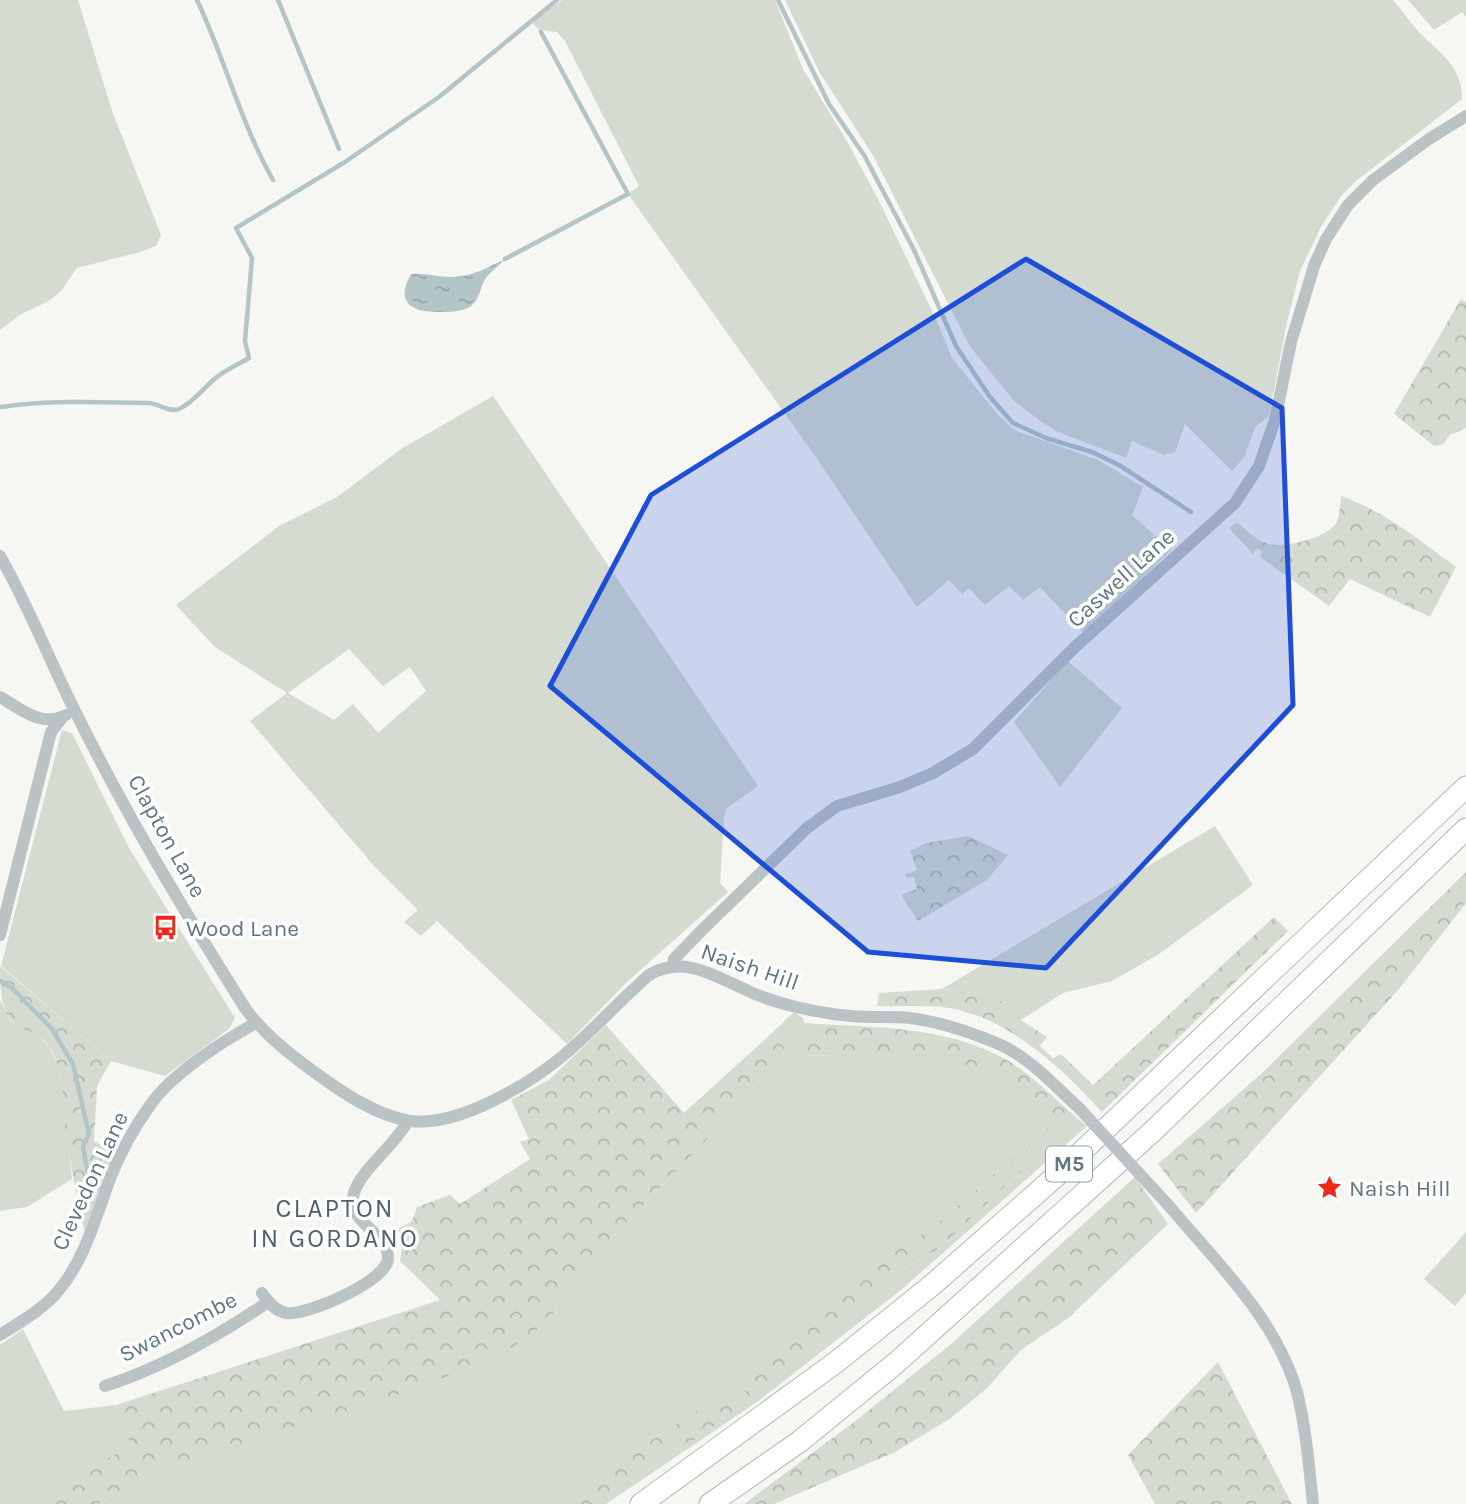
<svg xmlns="http://www.w3.org/2000/svg" width="1466" height="1504" font-family="Karla,sans-serif">
	<style>
		.grass { fill: #d6dbd1; fill-rule: evenodd }
		.forest { fill: url(#forest-crowns) }
		.water { fill: url(#water-ripples) }
		.lines { fill: none; stroke-linecap: round; stroke-linejoin: round }
		.stream { stroke: #b3c5c6; stroke-width: 4.5 }
		.motorway-casing { stroke: #b1b7b9; stroke-width: 23 }
		.minor { stroke: #bcc3c5; stroke-width: 12 }
		.motorway { stroke: #fff; stroke-width: 21 }
		.minor-bridge { stroke: #bcc3c5; stroke-width: 12 }
		.marked { fill: #1d4ed8; fill-opacity: 0.2; stroke: #1d4ed8; stroke-width: 5; stroke-linejoin: round }
		.labels { text-anchor: middle; dominant-baseline: central; stroke-width: 7; stroke-linejoin: round; paint-order: stroke }
		.shield { fill: #fff; stroke: #8fa0a5; stroke-width: 2 }
		.shield-label { font-size: 21px; font-weight: bold; fill: #5f777f }
		.street-label { font-size: 23px; fill: #5f777f; stroke: #fff }
		.poi-label { font-size: 23px; fill: #5f777f; stroke: #fff; text-anchor: start }
		.quarter-label { font-size: 26px; letter-spacing: 2px; fill: #51636a; stroke: #fff }
	</style>
	<defs>
		<pattern id="forest-crowns" width="20" height="18" patternUnits="userSpaceOnUse" patternTransform="scale(1.75)"><rect width="20" height="18" fill="#d6dbd1"/><path d="M2 6a3 3 0 1 1 6 0M12 15a3 3 0 1 1 6 0" fill="none" stroke="#b1b6af"/></pattern>
		<pattern id="water-ripples" width="26" height="14" patternUnits="userSpaceOnUse" patternTransform="scale(1.75)"><rect width="26" height="14" fill="#b3c5c6"/><path d="M2 4q2-2 4 0t4 0M15 11q2-2 4 0t4 0" fill="none" stroke="#95a5a6"/></pattern>
	</defs>
	<rect width="100%" height="100%" fill="#f6f6f2"/>
	<g class="grass">
		<path d="M 0,0 L 78,0 L 112,111 L 161,235 L 156,246 L 140,252 L 77,268 L 61,291 L 47,302 L 21,314 L 0,330 Z"/>
		<path d="M 562,0 L 775,0 L 803,69 L 848,143 L 878,199 L 936,319 L 952,358 L 998,415 L 1014,430 L 1098,460 L 1143,487 L 1132,515 L 1171,550 L 1084,634 L 1040,587 L 1023,600 L 1009,586 L 985,605 L 969,588 L 962,594 L 949,580 L 917,607 L 813,453 L 628,194 L 639,186 L 565,41 L 557,32 L 539,30 L 533,23 L 534,19 Z"/>
		<path d="M 785,0 L 1393,0 C 1402,10 1409,21 1418,31 C 1438,52 1463,66 1462,99 L 1356,181 L 1341,196 L 1321,227 L 1300,271 L 1287,322 L 1269,416 L 1255,427 L 1245,456 L 1232,471 L 1185,424 L 1175,452 L 1164,455 L 1132,441 L 1126,458 L 1056,431 L 1042,422 L 1014,401 L 969,345 L 874,157 L 820,73 Z"/>
		<path d="M 1408,0 L 1466,0 L 1466,17 L 1462,12 L 1434,30 Z"/>
		<path d="M 493,396 L 758,786 L 726,809 L 724,817 L 720,883 L 728,892 L 626,983 L 567,1044 L 437,921 L 421,936 L 404,922 L 418,910 L 375,867 L 250,721 L 287,693 L 215,647 L 176,605 L 279,526 L 337,497 L 401,449 ZM 349,649 L 383,686 L 410,667 L 426,691 L 378,733 L 353,704 L 334,720 L 288,693 Z"/>
		<path d="M 1068,661 L 1122,708 L 1060,787 L 1014,722 Z"/>
		<path d="M 62,730 L 72,733 L 129,848 L 235,1018 L 229,1029 L 165,1076 L 111,1061 L 1,966 Z"/>
		<path d="M 1215,826 L 1253,885 L 1159,954 L 1112,981 L 1063,993 L 1021,1020 L 1010,1004 L 981,994 L 942,989 Z"/>
		<path d="M 0,1000 L 11,1022 L 36,1033 L 49,1046 L 58,1066 L 62,1084 L 72,1179 L 27,1207 L 0,1211 Z"/>
		<path d="M 794,1012 L 803,1018 L 804,1023 L 816,1024 L 798,1056 C 866,1056 948,1044 1008,1084 C 1024,1094 1038,1110 1052,1123 L 936,1225 L 837,1290 L 751,1398 C 807,1342 869,1285 940,1248 L 1077,1118 L 1087,1126 L 901,1290 L 757,1402 L 606,1504 L 599,1504 L 659,1465 L 676,1446 L 694,1440 L 725,1393 L 656,1437 L 564,1504 L 99,1504 L 142,1478 L 554,1312 L 568,1283 L 725,1121 L 783,1053 L 784,1047 L 773,1032 Z"/>
		<path d="M 1466,1232 L 1466,1293 L 1455,1306 L 1424,1279 Z"/>
		<path d="M 23,1329 L 64,1411 L 116,1405 L 131,1447 L 68,1477 L 30,1504 L 0,1504 L 0,1345 Z"/>
	</g>
	<g class="forest">
		<path d="M 1461,299 L 1466,302 L 1466,428 L 1450,435 L 1443,444 L 1434,446 L 1394,414 Z"/>
		<path d="M 1341,496 C 1384,511 1419,540 1456,567 L 1430,617 L 1350,579 L 1329,606 L 1260,557 L 1262,552 L 1257,548 L 1253,554 L 1229,528 L 1237,522 C 1246,530 1257,541 1269,544 C 1286,548 1327,538 1336,523 C 1340,515 1340,505 1341,496 Z"/>
		<path d="M 968,836 L 1008,855 L 987,880 L 918,921 L 901,895 L 917,889 L 914,877 L 907,878 L 906,874 L 917,870 L 910,851 L 926,843 Z"/>
		<path d="M 1466,872 L 1466,903 L 1399,989 L 1196,1213 L 1158,1164 L 1261,1074 Z"/>
		<path d="M 1274,917 L 1288,931 L 1102,1112 C 1061,1067 1005,1014 942,1007 C 921,1005 898,1007 877,1006 L 879,993 L 942,989 L 981,994 L 1010,1004 L 1021,1020 L 1047,1037 L 1040,1046 L 1053,1058 L 1061,1054 L 1093,1085 Z"/>
		<path d="M 0,966 L 111,1061 L 97,1086 L 94,1141 L 116,1154 L 99,1191 L 85,1234 C 77,1200 71,1167 66,1133 C 62,1104 65,1076 51,1049 C 40,1030 26,1034 12,1022 C 0,1009 0,984 0,966 Z"/>
		<path d="M 816,1024 C 878,1027 944,1027 1001,1057 C 1029,1071 1053,1098 1077,1118 L 940,1248 C 870,1284 807,1343 751,1398 L 739,1384 L 773,1342 L 837,1290 L 936,1225 L 1052,1123 C 1038,1110 1023,1094 1008,1084 C 947,1045 866,1056 797,1056 Z"/>
		<path d="M 606,1025 L 684,1113 L 773,1032 L 784,1047 L 783,1053 L 725,1121 L 568,1283 L 554,1312 L 546,1321 L 530,1336 L 497,1357 L 396,1396 L 195,1458 L 142,1478 L 99,1504 L 30,1504 L 68,1477 L 131,1447 L 116,1405 L 440,1300 L 400,1261 L 402,1246 L 395,1231 L 412,1221 L 417,1207 L 450,1195 L 460,1204 L 530,1159 L 520,1142 L 529,1139 L 511,1100 L 549,1080 Z"/>
		<path d="M 1135,1177 L 1168,1224 L 1067,1319 L 1022,1349 L 986,1389 L 951,1418 L 895,1452 L 774,1504 L 744,1504 L 858,1419 L 951,1344 Z"/>
		<path d="M 1218,1362 L 1292,1504 L 1155,1504 L 1128,1455 Z"/>
		<path d="M 725,1392 L 733,1412 L 694,1440 L 676,1447 L 659,1465 L 607,1500 L 599,1504 L 564,1504 L 656,1437 Z"/>
	</g>
	<path class="water" d="M 505,259 C 500,265 489,273 486,278 C 479,288 481,298 471,306 C 462,312 449,312 439,312 C 411,312 395,303 411,274 C 425,273 437,277 451,277 C 471,277 487,268 505,259 Z"/>
	<g class="lines">
		<g class="stream">
			<path d="M 197,0 C 225,59 241,124 273,180"/>
			<path d="M 278,0 L 339,149"/>
			<path d="M 778,0 L 829,104 L 864,155 L 914,250 L 956,346 L 990,397 L 1013,423 L 1046,438 L 1092,452 L 1119,465 L 1191,512"/>
			<path d="M 505,259 L 628,194 L 541,32"/>
			<path d="M 1,407 C 50,400 99,402 148,403 C 158,403 169,413 179,409 C 195,402 207,383 221,374 C 230,368 240,363 249,358 L 245,341 L 252,258 L 236,228 L 345,162 L 439,97 L 557,0"/>
			<path d="M 0,981 L 12,988 L 52,1029 L 73,1064 L 89,1134 L 83,1147 L 89,1180"/>
		</g>
		<defs>
			<g id="motorway">
				<path d="M 641,1504 L 835,1363 L 931,1286 L 1055,1177 L 1466,787"/>
				<path d="M 710,1504 L 799,1442 L 896,1363 L 1153,1131 L 1466,829"/>
			</g>
		</defs>
		<use href="#motorway" class="motorway-casing"/>
		<g class="minor">
			<path d="M 0,556 C 28,605 49,659 74,709 C 125,813 184,911 245,1008 C 266,1037 296,1059 324,1079 C 349,1097 379,1116 410,1121 C 458,1127 528,1085 564,1055 C 594,1030 620,1000 649,975 C 683,955 713,975 744,989 C 774,1004 818,1013 851,1016 C 871,1018 890,1016 910,1018 C 942,1022 971,1032 1001,1045 C 1031,1059 1055,1086 1079,1108"/>
			<path d="M 0,697 C 21,709 41,728 66,715"/>
			<path d="M 0,935 L 51,732 L 62,718"/>
			<path d="M 673,967 L 674,959 L 702,930 L 807,828 L 837,806 L 900,787 L 933,773 L 973,749 L 1074,648 L 1235,503 L 1259,466 L 1275,420 L 1291,342 L 1314,266 L 1326,239 L 1348,205 L 1373,180 L 1429,139 L 1466,116"/>
			<path d="M 1170,1207 C 1217,1263 1277,1320 1297,1392 C 1306,1428 1309,1467 1313,1504"/>
			<path d="M 262,1293 C 268,1302 275,1311 286,1313 C 307,1316 391,1280 388,1256 C 386,1231 345,1222 354,1193 C 360,1171 395,1145 408,1121"/>
			<path d="M 0,1335 C 20,1322 44,1309 59,1290 C 85,1259 96,1216 110,1179 C 120,1153 135,1126 151,1104 C 172,1074 223,1041 256,1023"/>
			<path d="M 105,1386 C 164,1367 218,1336 268,1302"/>
		</g>
		<use href="#motorway" class="motorway"/>
		<path class="minor-bridge" d="M 1079,1108 L 1170,1207"/>
	</g>
	<path class="marked" d="M 1026,259 L 1282,408 L 1293,705 L 1046,968 L 868,952 L 550,686 L 651,495 Z"/>
	<defs>
		<symbol id="bus-bare" viewBox="-9 -9 18 18"><path d="M-5-6H5V4H4V6H2V4H-2V6H-4V4H-5ZM-3.5-4V0h7V-4ZM-3.5 1.2v1.5H-2V1.2ZM2 1.2v1.5H3.5V1.2Z" fill="#ee291a" stroke="#fff" stroke-width="2.5" paint-order="stroke"/></symbol>
		<symbol id="sight-bare" viewBox="-9 -9 18 18"><path d="M0-6L1.8-2.2L6-1.7L2.9 1.2L3.7 5.4L0 3.3L-3.7 5.4L-2.9 1.2L-6-1.7L-1.8-2.2Z" fill="#ee291a" stroke="#fff" stroke-width="2.5" paint-order="stroke"/></symbol>
	</defs>
	<g fill-rule="evenodd">
		<use href="#bus-bare" x="148" y="910" width="35" height="35"/>
		<use href="#sight-bare" x="1312" y="1170" width="35" height="35"/>
	</g>
	<g class="labels">
		<rect class="shield" x="1046" y="1146.5" width="46" height="35" rx="5"/>
		<g class="shield-label">
			<text x="1069" y="1164">M5</text>
		</g>
		<g class="street-label">
			<text transform="translate(1121 578) rotate(-42)">Caswell Lane</text>
			<text transform="translate(167 836) rotate(61)">Clapton Lane</text>
			<text transform="translate(750 967) rotate(19)">Naish Hill</text>
			<text transform="translate(90 1181) rotate(-65)">Clevedon Lane</text>
			<text transform="translate(178 1327) rotate(-27)">Swancombe</text>
		</g>
		<g class="poi-label">
			<text x="186" y="928">Wood Lane</text>
			<text x="1349" y="1188">Naish Hill</text>
		</g>
		<g class="quarter-label">
			<text x="335" y="1208">CLAPTON<tspan x="335" dy="30">IN GORDANO</tspan></text>
		</g>
	</g>
</svg>
